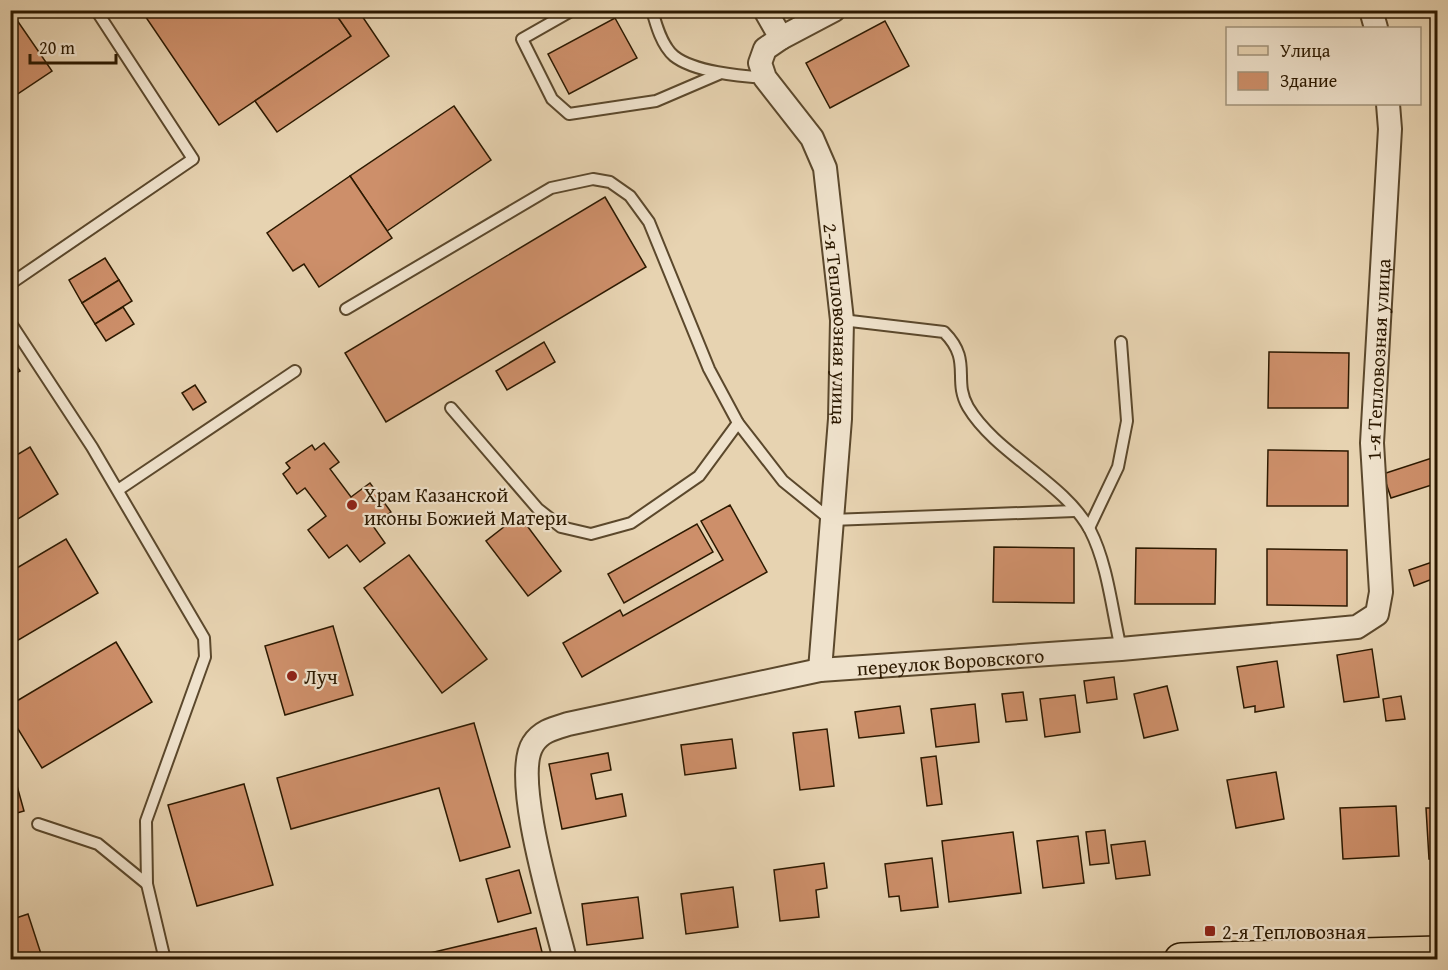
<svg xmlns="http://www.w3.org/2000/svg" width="1448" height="970" font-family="'Gentium Book Plus',serif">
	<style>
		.building { fill: #cd8f6a; stroke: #2c1900; stroke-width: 1.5 }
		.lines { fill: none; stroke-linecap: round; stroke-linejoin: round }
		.lane-casing { stroke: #5b482c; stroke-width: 14 }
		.street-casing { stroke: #5b482c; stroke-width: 26 }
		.primary-casing { stroke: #2c1900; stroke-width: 36 }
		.lane { stroke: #efe2cc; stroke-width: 10 }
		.street { stroke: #efe2cc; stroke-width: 22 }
		.primary { stroke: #e7d3b1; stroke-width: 33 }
		.poi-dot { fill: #8f2418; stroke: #efe2cc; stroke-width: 2 }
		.labels { text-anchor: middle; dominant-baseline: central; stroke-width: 4.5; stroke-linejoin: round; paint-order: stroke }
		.street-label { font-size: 20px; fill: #2c1900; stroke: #efe2cc }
		.poi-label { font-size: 20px; fill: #2c1900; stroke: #efe2cc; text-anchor: start }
	</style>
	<rect width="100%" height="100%" fill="#e7d3b1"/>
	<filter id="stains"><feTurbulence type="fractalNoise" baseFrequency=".00333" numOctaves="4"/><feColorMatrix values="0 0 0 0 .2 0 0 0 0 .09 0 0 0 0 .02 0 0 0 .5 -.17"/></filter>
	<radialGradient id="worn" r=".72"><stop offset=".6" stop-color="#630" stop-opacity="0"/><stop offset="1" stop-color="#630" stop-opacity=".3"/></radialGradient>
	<g class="building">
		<path d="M 10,10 L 52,71 L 10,99 Z"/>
		<path d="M 141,10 L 333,10 L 351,36 L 219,125 Z"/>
		<path d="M 333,10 L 358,10 L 389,56 L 277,132 L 255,101 L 351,36 Z"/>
		<path d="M 615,18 L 637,58 L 569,94 L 548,54 Z"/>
		<path d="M 885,21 L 909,66 L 830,108 L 806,63 Z"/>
		<path d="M 454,106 L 491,160 L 387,231 L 350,176 Z"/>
		<path d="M 350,176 L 392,238 L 319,287 L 304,264 L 293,271 L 267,233 Z"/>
		<path d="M 605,197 L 646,267 L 386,422 L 345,353 Z"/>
		<path d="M 105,258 L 119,280 L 82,303 L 69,280 Z"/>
		<path d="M 119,280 L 132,301 L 95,324 L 82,303 Z"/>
		<path d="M 123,307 L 134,324 L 106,341 L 95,324 Z"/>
		<path d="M 544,342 L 555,362 L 507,390 L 496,371 Z"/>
		<path d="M 1269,352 L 1349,353 L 1348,408 L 1268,408 Z"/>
		<path d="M 10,356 L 20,371 L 10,377 Z"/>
		<path d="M 195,385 L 206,402 L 193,410 L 182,393 Z"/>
		<path d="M 324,443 L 339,462 L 330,469 L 351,497 L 370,483 L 391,512 L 373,526 L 385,543 L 360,562 L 347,545 L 329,558 L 308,530 L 326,516 L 305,488 L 297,494 L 283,474 L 290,468 L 286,463 L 312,445 L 315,450 Z"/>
		<path d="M 30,447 L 58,494 L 10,524 L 10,459 Z"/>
		<path d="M 1268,450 L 1348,451 L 1348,506 L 1267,506 Z"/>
		<path d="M 1438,456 L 1438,483 L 1391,498 L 1383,474 Z"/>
		<path d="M 730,505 L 767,572 L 582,677 L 563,643 L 620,610 L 623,616 L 723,560 L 701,521 Z"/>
		<path d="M 519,515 L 561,571 L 528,596 L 486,541 Z"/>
		<path d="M 697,524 L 713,552 L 624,603 L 608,574 Z"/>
		<path d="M 66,539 L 98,593 L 10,645 L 10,572 Z"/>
		<path d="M 994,547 L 1074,548 L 1074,603 L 993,602 Z"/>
		<path d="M 1136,548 L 1216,549 L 1215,604 L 1135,604 Z"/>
		<path d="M 1267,549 L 1347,550 L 1347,606 L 1267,605 Z"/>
		<path d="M 409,555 L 487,659 L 442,693 L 364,588 Z"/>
		<path d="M 1438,560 L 1438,577 L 1414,586 L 1409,570 Z"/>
		<path d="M 333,626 L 353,695 L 285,715 L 265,646 Z"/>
		<path d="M 116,642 L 152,702 L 42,768 L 10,716 L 10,705 Z"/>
		<path d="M 1372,649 L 1379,697 L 1344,702 L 1337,655 Z"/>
		<path d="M 1277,661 L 1284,707 L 1255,712 L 1255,706 L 1244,708 L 1237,667 Z"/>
		<path d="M 1114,677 L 1117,699 L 1087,703 L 1084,681 Z"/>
		<path d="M 1167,686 L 1178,730 L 1144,738 L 1134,694 Z"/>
		<path d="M 1023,692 L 1027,720 L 1006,722 L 1002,694 Z"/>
		<path d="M 1075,695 L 1080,732 L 1045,737 L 1040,699 Z"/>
		<path d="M 1401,696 L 1405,719 L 1386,721 L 1383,699 Z"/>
		<path d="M 975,704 L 979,742 L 936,747 L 931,709 Z"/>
		<path d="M 900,706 L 904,733 L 859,738 L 855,712 Z"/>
		<path d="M 474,723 L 510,847 L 460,861 L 439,788 L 291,829 L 277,778 Z"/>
		<path d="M 827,729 L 834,786 L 800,790 L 793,733 Z"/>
		<path d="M 732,739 L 736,768 L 685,775 L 681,745 Z"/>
		<path d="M 608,753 L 611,770 L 591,774 L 596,799 L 622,794 L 626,816 L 562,829 L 549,764 Z"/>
		<path d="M 936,756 L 942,804 L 927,806 L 921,758 Z"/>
		<path d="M 1276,772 L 1284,819 L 1236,828 L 1227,780 Z"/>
		<path d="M 14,775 L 24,811 L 10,815 L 10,776 Z"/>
		<path d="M 244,784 L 273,885 L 197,906 L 168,805 Z"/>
		<path d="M 1396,806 L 1399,856 L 1343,859 L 1340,808 Z"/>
		<path d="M 1426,808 L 1438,808 L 1438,859 L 1429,859 Z"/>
		<path d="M 1105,830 L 1109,863 L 1090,865 L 1086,832 Z"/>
		<path d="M 1013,832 L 1021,893 L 949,902 L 942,841 Z"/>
		<path d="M 1078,836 L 1084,883 L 1043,888 L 1037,841 Z"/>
		<path d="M 1145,841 L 1150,875 L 1116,879 L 1111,845 Z"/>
		<path d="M 932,858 L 938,907 L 901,911 L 899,896 L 889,897 L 885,864 Z"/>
		<path d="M 824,863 L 827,888 L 816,890 L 819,917 L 780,921 L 774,870 Z"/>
		<path d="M 519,870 L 531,913 L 498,922 L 486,879 Z"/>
		<path d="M 733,887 L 738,927 L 686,934 L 681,894 Z"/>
		<path d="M 638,897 L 643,938 L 587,945 L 582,904 Z"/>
		<path d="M 28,914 L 43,960 L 10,960 L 10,920 Z"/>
		<path d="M 536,928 L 544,960 L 418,960 L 417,956 Z"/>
	</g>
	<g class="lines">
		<defs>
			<g id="lane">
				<path d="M 573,10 L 522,39 L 552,99 L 569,114 L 656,101 L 719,74"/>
				<path d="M 652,10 C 656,25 662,46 674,56 C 694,72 740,76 765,78"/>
				<path d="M 10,284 L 193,159 L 96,10"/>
				<path d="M 346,309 L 551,188 L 593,179 L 610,182 L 630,196 L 649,222 L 709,369 L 738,423 L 783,481 L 831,520 L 1075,511"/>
				<path d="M 842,320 L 944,332 C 973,361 952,379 968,407 C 996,454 1064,482 1090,530 C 1108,565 1112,611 1121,649"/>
				<path d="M 10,322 L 92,447 L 204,638 L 205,657 L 146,821 L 147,884 L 165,960"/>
				<path d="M 451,408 L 538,509 L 561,527 L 591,534 L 631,523 L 699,476 L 738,423"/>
				<path d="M 118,490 L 295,371"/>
				<path d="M 1089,528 L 1118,467 L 1127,421 L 1121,342"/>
				<path d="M 38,824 L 98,844 L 147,884"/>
			</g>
			<g id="street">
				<path id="s1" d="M 765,10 L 781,38 L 765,49 L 760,63 L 765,78 L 812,138 L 825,168 L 842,320 L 840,419 L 820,670"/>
				<path d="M 1371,10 L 1376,28"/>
				<path d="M 781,38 L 834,10"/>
				<path id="s2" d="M 565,960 C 555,917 511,778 533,744 C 541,731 555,728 568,724 L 820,670 L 1121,649 L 1357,627 L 1377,614 L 1381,592 L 1372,443 L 1390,129 L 1388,104"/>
			</g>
			<path id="primary" d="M 1181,960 L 1438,953"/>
		</defs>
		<use href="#lane" class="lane-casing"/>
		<use href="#street" class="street-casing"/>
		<use href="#primary" class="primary-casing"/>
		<use href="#lane" class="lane"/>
		<use href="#street" class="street"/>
		<use href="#primary" class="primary"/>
	</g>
	<g class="poi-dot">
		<circle cx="352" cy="505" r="6"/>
		<circle cx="292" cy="676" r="6"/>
		<rect x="1204" y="925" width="12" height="12" rx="3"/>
	</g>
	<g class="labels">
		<g class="street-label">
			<text stroke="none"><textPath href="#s1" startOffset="348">2-я Тепловозная улица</textPath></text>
			<text stroke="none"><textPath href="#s2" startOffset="1338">1-я Тепловозная улица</textPath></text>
			<text stroke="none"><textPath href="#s2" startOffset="651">переулок Воровского</textPath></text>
		</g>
		<g class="poi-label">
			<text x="364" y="494">Храм Казанской<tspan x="364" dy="23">иконы Божией Матери</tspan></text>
			<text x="304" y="676">Луч</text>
			<text x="1222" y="931">2-я Тепловозная</text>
		</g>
	</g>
	<rect width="1448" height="970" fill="none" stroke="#e7d3b1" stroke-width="36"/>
	<rect x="12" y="12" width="1424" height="946" fill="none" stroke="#2c1900" stroke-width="3"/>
	<rect x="18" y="18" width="1412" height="934" fill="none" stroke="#2c1900" stroke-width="1.5"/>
	<rect x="1226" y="27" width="195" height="78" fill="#efe2cc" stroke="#a1927a" stroke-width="1.5"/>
	<rect x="1238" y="46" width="30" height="9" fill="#e7d3b1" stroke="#a1927a" stroke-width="1.5"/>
	<text x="1280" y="57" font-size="18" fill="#2c1900">Улица</text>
	<rect x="1238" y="72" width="30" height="18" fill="#cd8f6a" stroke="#a1927a" stroke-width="1.5"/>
	<text x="1280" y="87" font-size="18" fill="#2c1900">Здание</text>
	<path d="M30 54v9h86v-9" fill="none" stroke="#2c1900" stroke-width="3"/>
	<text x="39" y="54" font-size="18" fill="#2c1900" stroke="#efe2cc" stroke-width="4.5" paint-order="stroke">20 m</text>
	<rect width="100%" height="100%" filter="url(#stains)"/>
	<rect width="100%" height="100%" fill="url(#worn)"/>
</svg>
